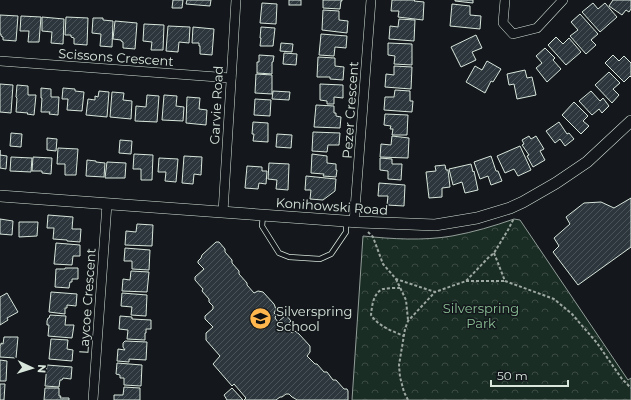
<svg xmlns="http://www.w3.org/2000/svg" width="631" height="400" font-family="Montserrat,sans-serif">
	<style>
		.park { fill: url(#park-crowns); stroke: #939e99 }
		.building { fill: url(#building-hatch); stroke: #d8e6dc }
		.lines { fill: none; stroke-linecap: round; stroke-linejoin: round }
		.service-casing { stroke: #d8e6dc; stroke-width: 6 }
		.minor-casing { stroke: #d8e6dc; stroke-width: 10 }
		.tertiary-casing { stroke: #d8e6dc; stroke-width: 12 }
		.path { stroke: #9da8a2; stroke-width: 2; stroke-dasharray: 3 2; stroke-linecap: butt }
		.service { stroke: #14181c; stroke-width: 4.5 }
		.minor { stroke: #14181c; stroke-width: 9 }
		.tertiary { stroke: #14181c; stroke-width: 11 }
		.labels { text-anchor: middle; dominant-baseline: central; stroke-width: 3; stroke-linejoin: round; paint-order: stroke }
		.street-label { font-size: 13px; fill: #d8e6dc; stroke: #14181c }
		.park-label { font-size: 13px; fill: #8ac095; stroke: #14181c }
		.poi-label { font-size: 13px; fill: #d8e6dc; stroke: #14181c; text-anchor: start }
	</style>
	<defs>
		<pattern id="park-crowns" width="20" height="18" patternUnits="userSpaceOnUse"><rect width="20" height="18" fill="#1a2d24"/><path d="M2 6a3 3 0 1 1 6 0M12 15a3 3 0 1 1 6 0" fill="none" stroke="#3b4b43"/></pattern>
		<pattern id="building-hatch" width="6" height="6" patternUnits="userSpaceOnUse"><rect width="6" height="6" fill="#2c363c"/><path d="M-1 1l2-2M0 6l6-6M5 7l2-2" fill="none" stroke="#4a5358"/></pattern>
	</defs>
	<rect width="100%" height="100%" fill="#14181c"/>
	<path class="park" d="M 514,219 L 520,220 L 628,380 L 631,378 L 631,400 L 352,400 L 363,236 C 392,239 423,241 452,236 C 474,232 494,226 514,219 Z"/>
	<g class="building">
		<path d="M 173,0 L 183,0 L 182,8 L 172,8 Z"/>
		<path d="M 187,0 L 211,0 L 210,6 L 186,4 Z"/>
		<rect x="289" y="0" width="12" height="5"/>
		<path d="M 323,0 L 342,0 L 342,1 L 341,1 L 340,9 L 323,8 Z"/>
		<path d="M 392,0 L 415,0 L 414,1 L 424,2 L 423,20 L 398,17 L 399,11 L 391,11 Z"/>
		<path d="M 455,0 L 473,0 L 473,3 L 455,1 Z"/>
		<path d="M 613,0 L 631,0 L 631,9 L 629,12 L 626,10 L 622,15 L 609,6 Z"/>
		<path d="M 262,3 L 277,4 L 276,24 L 260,23 Z"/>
		<path d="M 593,3 L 598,9 L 605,3 L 617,17 L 600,32 L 582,12 Z"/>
		<path d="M 452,4 L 470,6 L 470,15 L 481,16 L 480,29 L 450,26 Z"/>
		<path d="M 323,10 L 339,11 L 339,20 L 348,21 L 347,33 L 322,30 Z"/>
		<path d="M 580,14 L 598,34 L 591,40 L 596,45 L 586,54 L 570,36 L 578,30 L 571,22 Z"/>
		<path d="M 0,15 L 18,16 L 16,41 L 3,40 L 3,37 L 1,36 L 1,34 L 0,34 Z"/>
		<path d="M 21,16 L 41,17 L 39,42 L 28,42 L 29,31 L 20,31 Z"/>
		<path d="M 42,17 L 64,19 L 63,44 L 51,43 L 52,32 L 42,31 Z"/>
		<path d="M 66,17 L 88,18 L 87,45 L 74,44 L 74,38 L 71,37 L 71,35 L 65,35 Z"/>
		<path d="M 93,18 L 103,18 L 103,20 L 113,21 L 112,47 L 100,46 L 101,34 L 92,33 Z"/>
		<path d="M 399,19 L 415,20 L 414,41 L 389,39 L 390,26 L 398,27 Z"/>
		<path d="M 115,21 L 137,23 L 135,49 L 123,48 L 123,42 L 121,41 L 121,40 L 113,39 Z"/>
		<path d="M 144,24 L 164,25 L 163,50 L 151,50 L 152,42 L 143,41 Z"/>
		<path d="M 168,26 L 190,27 L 189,43 L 179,42 L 178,52 L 166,51 Z"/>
		<path d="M 193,27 L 214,29 L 212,55 L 200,54 L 200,46 L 199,46 L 199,43 L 192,43 Z"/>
		<path d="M 261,27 L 275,28 L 273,46 L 260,46 L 261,38 L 260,38 Z"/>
		<path d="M 321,34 L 347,36 L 346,48 L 335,47 L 334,56 L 319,55 Z"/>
		<path d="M 476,35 L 482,48 L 472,52 L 476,60 L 461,67 L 451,47 Z"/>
		<path d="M 556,37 L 563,44 L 569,38 L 581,52 L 566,65 L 548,45 Z"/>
		<path d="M 281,43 L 293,44 L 292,52 L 280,51 Z"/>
		<path d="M 388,43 L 412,44 L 412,65 L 394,64 L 395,56 L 388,55 Z"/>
		<path d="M 545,48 L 555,58 L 553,60 L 561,69 L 547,82 L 536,68 L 542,63 L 536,56 Z"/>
		<path d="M 284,53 L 297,54 L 296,65 L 283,64 Z"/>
		<path d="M 259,55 L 274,56 L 273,62 L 272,62 L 272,74 L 257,73 L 257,62 L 259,62 Z"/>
		<path d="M 613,55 L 619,61 L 624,56 L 631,63 L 631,77 L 630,76 L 624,82 L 605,63 Z"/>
		<path d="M 318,57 L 335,58 L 335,66 L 344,67 L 343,80 L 330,79 L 330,77 L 317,77 Z"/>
		<path d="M 487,61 L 501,69 L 493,82 L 491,81 L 485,93 L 466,82 L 475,66 L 482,70 Z"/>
		<path d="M 394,66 L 412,67 L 411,89 L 385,87 L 386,74 L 394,75 Z"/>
		<path d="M 525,70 L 527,78 L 532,77 L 536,95 L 517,99 L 514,84 L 509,85 L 507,74 Z"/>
		<path d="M 609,72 L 620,83 L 613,89 L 619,95 L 612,103 L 595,85 Z"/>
		<path d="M 256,74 L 272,75 L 272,94 L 255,93 Z"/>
		<path d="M 0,84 L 13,85 L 11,113 L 0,112 Z"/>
		<path d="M 320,84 L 343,85 L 343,98 L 334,97 L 334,104 L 327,104 L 327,101 L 320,100 Z"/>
		<path d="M 17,85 L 28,86 L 28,95 L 36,95 L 34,115 L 27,114 L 28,113 L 16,112 L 17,98 L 16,97 Z"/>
		<path d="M 41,88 L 51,89 L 51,97 L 59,97 L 58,115 L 49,114 L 50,112 L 41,112 L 42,98 L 41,98 Z"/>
		<path d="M 63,88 L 75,89 L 75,91 L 84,92 L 82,111 L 67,110 L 68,99 L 62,99 Z"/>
		<path d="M 395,90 L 410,91 L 410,101 L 413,101 L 412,112 L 384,110 L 385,97 L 394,97 Z"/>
		<path d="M 99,91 L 109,92 L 107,117 L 86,115 L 88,99 L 95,100 L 95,96 L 98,97 Z"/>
		<path d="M 273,91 L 290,92 L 289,100 L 272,99 Z"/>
		<path d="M 591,91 L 600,101 L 603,98 L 609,106 L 602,113 L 599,109 L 592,115 L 579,101 Z"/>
		<path d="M 112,92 L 124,93 L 123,100 L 132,101 L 131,119 L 110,117 Z"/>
		<path d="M 147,95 L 159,96 L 157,122 L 135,121 L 136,106 L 146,107 Z"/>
		<path d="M 164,95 L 177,96 L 176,106 L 184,107 L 183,121 L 162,120 Z"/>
		<path d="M 187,97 L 200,98 L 199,109 L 207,110 L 206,125 L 186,123 Z"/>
		<path d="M 255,99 L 271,100 L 270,116 L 254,115 Z"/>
		<path d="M 574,102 L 588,116 L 583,121 L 589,126 L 581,134 L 562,115 Z"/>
		<path d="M 316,105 L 334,106 L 334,113 L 336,113 L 336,116 L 341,117 L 340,128 L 314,127 Z"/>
		<path d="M 385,114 L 408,115 L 407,135 L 392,135 L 393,129 L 390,129 L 391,126 L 384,125 Z"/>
		<path d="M 253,122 L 268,123 L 268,142 L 253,141 L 254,134 L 252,134 Z"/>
		<path d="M 559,122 L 567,134 L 569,133 L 574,139 L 565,146 L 560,139 L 555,143 L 546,131 Z"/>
		<path d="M 313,132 L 340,133 L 339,145 L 328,145 L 327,152 L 312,151 Z"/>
		<path d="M 11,133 L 22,134 L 21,147 L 10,146 Z"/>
		<path d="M 277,134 L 292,135 L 291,148 L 276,147 Z"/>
		<path d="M 392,136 L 409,138 L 408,158 L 380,157 L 381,144 L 391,145 Z"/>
		<path d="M 529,136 L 531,139 L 536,136 L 544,149 L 540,151 L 545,160 L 533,167 L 527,156 L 529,155 L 522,145 L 524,144 L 522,140 Z"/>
		<path d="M 47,138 L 57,139 L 56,151 L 47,150 Z"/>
		<path d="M 120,140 L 132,141 L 131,154 L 119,153 Z"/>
		<path d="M 520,146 L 531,170 L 518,176 L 514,169 L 505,173 L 497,156 Z"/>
		<path d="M 58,148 L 78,149 L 76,175 L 65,175 L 65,164 L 57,164 Z"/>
		<path d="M 0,150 L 0,155 L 7,156 L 6,169 L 0,168 Z"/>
		<path d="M 134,154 L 153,155 L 152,180 L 141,180 L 141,169 L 133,169 Z"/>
		<path d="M 312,154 L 327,156 L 327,163 L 336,164 L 336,170 L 337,170 L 336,177 L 323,176 L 324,174 L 311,173 Z"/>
		<path d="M 184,156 L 202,157 L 201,175 L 194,174 L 193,184 L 182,183 Z"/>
		<path d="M 491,156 L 496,171 L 498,171 L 502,181 L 491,185 L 488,176 L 480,179 L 474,162 Z"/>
		<path d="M 11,157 L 32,158 L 31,172 L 10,171 Z"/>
		<path d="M 33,157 L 52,158 L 51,174 L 42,173 L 42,171 L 32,171 Z"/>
		<path d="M 159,158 L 178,159 L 176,182 L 165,181 L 166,172 L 158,172 Z"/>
		<path d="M 380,158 L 392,159 L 392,164 L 402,164 L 401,180 L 388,179 L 388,171 L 380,170 Z"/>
		<path d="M 87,160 L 96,161 L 96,162 L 105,163 L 104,177 L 86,176 Z"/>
		<path d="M 107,162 L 126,163 L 125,178 L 105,178 Z"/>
		<path d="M 269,163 L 289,164 L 288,190 L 276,189 L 277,180 L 268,179 Z"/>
		<path d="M 471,164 L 473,172 L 474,171 L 478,190 L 465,193 L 462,182 L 453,185 L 449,169 Z"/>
		<path d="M 445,165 L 446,170 L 448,170 L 450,187 L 442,188 L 442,197 L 429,198 L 426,172 L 436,171 L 435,166 Z"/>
		<path d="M 247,166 L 262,167 L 262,171 L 267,171 L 266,184 L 259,183 L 258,189 L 245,188 Z"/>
		<path d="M 306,176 L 336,179 L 335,191 L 323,200 L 310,199 L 311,190 L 305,190 Z"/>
		<path d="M 379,183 L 405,185 L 404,206 L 387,205 L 388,196 L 378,196 Z"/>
		<path d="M 631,198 L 631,247 L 578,285 L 553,252 L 559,246 L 554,238 L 570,224 L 566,217 L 584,203 L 601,202 L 614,208 Z"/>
		<path d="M 48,215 L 73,217 L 72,229 L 81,229 L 80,242 L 67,241 L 67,240 L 53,239 L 54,228 L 47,228 Z"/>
		<path d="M 0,219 L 13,221 L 12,235 L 0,234 Z"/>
		<path d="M 19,222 L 38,222 L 37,236 L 19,237 Z"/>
		<path d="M 137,224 L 153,225 L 152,246 L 125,245 L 126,231 L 136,232 Z"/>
		<path d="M 216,242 L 219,242 L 225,249 L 225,252 L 232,260 L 232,263 L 239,271 L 239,274 L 247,283 L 247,285 L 254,293 L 258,291 L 263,292 L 274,304 L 276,309 L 274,313 L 276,315 L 275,318 L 278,322 L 286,315 L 291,321 L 283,328 L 286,331 L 290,331 L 292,333 L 295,331 L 299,334 L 310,346 L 310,352 L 307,356 L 315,364 L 317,364 L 324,372 L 327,372 L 333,380 L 336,380 L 344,389 L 347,389 L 348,391 L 348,400 L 297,400 L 294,398 L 292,397 L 289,394 L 286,394 L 282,397 L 280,397 L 276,400 L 244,400 L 246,398 L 234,384 L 232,386 L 213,364 L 220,356 L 206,340 L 206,333 L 213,327 L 205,319 L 205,316 L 213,309 L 213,306 L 209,302 L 209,299 L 202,291 L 203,289 L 195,280 L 195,277 L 204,269 L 198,263 L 198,261 L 201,258 L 202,255 Z"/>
		<path d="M 56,243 L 80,245 L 80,256 L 73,256 L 72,265 L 54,264 Z"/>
		<path d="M 125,248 L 150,250 L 149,270 L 132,269 L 132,261 L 124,261 Z"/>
		<path d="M 65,268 L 78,268 L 78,279 L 72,279 L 72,282 L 70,282 L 69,288 L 55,287 L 56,269 L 65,269 Z"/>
		<path d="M 131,271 L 149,272 L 147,292 L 122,291 L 123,279 L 130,280 Z"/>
		<path d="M 51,292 L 77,294 L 76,306 L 67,305 L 67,308 L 65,308 L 65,314 L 49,312 Z"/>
		<path d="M 7,293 L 18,312 L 7,318 L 8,320 L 0,325 L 0,297 Z"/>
		<path d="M 122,293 L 147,295 L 146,316 L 131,315 L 132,307 L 121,306 Z"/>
		<path d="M 50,315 L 66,316 L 65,325 L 74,325 L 72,338 L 48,336 L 49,325 L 47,325 L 47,321 L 48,318 L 49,318 Z"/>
		<path d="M 120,316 L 132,317 L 132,319 L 151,320 L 151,329 L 146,329 L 146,333 L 145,333 L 145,340 L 127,339 L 128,330 L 119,329 Z"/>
		<path d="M 4,337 L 18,337 L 16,358 L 0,357 L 0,345 L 1,345 L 1,343 L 3,344 Z"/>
		<path d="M 51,339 L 68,340 L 67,349 L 73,350 L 72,361 L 49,359 Z"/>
		<path d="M 125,341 L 147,342 L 146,360 L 129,359 L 129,362 L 117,361 L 118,349 L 125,350 L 123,347 L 123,343 Z"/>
		<path d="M 0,360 L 7,361 L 6,381 L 0,381 Z"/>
		<path d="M 117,363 L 142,365 L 141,386 L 124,385 L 124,378 L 120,378 L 120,375 L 116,374 Z"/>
		<path d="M 47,365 L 72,367 L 71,379 L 63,378 L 62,380 L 60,380 L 59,387 L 45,386 Z"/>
		<path d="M 0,384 L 5,384 L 4,400 L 0,400 Z"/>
		<path d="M 124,387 L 140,388 L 140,400 L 114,400 L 114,395 L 123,395 Z"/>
		<path d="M 45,388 L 59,388 L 59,396 L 61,396 L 60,398 L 69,398 L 69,400 L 44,400 Z"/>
		<path d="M 232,388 L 243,400 L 227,400 L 224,395 Z"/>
	</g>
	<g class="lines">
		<defs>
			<path id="service" d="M 263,215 L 262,226 L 279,253 L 289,257 L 320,259 L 331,254 L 346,232 L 346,221"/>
			<g id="minor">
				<path d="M 505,0 L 503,23 L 513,34 L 537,28 L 563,0"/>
				<path d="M 0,61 L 231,78"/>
				<path d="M 223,212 L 236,0"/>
				<path d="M 354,222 L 371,0"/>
				<path d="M 93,400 L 107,204"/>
			</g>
			<path id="tertiary" d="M 0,196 L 359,222 L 435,225 L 477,218 L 510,208 L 523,202 L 556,183 L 587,162 L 631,121"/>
		</defs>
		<use href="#service" class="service-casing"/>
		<use href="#minor" class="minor-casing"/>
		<use href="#tertiary" class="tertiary-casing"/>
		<g class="path">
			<path d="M 368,232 L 373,237 L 383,264 L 396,279 L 435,292 L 466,281 L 488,258 L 494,253 L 508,230 L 514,218"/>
			<path d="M 494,253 L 505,281 L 554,299 L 572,314 L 597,343 L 622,379 L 631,388"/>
			<path d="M 396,279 L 406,300 L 408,320"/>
			<path d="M 466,281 L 505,281"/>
			<path d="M 400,288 C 395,288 388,288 383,289 C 373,293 372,306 371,315 C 378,326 392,331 404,336"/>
			<path d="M 408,400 L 404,392 L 400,377 L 399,365 L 405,329 L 408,321 L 435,292"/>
		</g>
		<use href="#service" class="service"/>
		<use href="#minor" class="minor"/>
		<use href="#tertiary" class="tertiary"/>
	</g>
	<defs>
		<symbol id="school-disc" viewBox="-11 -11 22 22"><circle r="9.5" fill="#ffb74d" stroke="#14181c"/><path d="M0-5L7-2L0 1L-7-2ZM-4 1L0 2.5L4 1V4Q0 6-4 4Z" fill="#111"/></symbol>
	</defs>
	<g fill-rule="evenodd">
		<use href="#school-disc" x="248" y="306" width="25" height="25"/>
	</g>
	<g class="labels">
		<g class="street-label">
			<text transform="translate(116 57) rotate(4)">Scissons Crescent</text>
			<text transform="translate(216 105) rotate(-87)">Garvie Road</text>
			<text transform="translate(350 110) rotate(-86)">Pezer Crescent</text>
			<text transform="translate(332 206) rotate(4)">Konihowski Road</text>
			<text transform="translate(87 301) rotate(-86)">Laycoe Crescent</text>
		</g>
		<g class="park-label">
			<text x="481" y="308">Silverspring<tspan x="481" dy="15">Park</tspan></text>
		</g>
		<g class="poi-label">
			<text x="276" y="311">Silverspring<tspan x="276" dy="15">School</tspan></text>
		</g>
	</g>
	<g transform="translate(32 368) rotate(94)" stroke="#14181c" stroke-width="3" paint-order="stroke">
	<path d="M0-3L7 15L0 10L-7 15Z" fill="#d8e6dc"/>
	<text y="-6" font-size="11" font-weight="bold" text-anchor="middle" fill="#d8e6dc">N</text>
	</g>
	<path d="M491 380v6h77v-6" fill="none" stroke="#d8e6dc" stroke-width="2"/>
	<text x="497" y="380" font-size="12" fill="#d8e6dc" stroke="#14181c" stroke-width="3" paint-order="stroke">50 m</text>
</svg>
